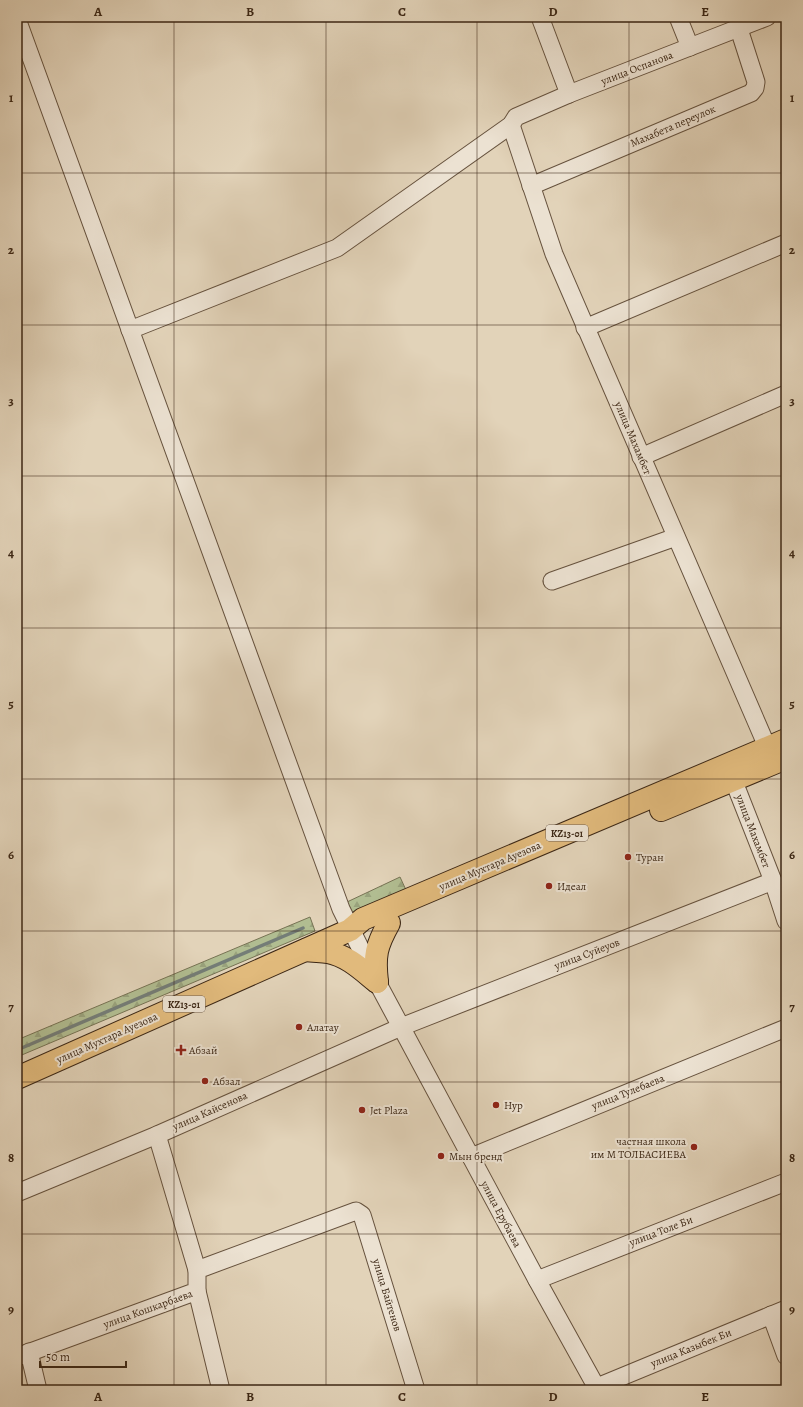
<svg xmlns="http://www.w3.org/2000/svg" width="803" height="1407" font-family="Alegreya,serif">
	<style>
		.forest { fill: url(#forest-firs); stroke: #767253 }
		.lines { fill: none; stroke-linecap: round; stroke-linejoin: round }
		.stream { stroke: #747d77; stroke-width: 3.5 }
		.minor-casing { stroke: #66523e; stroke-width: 19 }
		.major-casing { stroke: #3c2715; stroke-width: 24 }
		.minor { stroke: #ece2d2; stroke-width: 17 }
		.major { stroke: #e1ba7c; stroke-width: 22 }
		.grid { fill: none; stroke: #3c2715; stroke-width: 1; stroke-opacity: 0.55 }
		.poi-dot { fill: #8f2418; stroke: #ece2d2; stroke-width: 1.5 }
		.labels { text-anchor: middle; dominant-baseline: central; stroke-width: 4; stroke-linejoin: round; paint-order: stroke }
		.shield { fill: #ece2d2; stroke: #715f4e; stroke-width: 1 }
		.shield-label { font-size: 10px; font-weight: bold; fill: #3c2715 }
		.street-label { font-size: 11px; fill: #3c2715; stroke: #ece2d2 }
		.poi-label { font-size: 11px; fill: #3c2715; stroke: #ece2d2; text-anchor: start }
		.neatline { fill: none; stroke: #3c2715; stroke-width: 1.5 }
		.grid-label { font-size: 13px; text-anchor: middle; font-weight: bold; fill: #3c2715 }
	</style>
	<defs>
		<pattern id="forest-firs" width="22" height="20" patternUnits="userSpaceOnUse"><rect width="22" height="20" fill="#b1bd91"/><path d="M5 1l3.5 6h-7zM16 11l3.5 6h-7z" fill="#99a27c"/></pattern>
	</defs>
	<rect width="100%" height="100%" fill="#e2d3b9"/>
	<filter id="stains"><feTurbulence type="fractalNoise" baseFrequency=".005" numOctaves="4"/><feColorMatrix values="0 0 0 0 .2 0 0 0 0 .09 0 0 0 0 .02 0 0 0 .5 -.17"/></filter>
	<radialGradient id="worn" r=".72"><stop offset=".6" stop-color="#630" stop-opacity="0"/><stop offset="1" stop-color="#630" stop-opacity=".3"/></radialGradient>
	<g class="forest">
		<path d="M 400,877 L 406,890 L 353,915 L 347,902 Z"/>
		<path d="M 310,917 L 315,931 L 17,1057 L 17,1040 Z"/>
	</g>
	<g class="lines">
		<path class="stream" d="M 17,1050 L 303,928"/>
		<defs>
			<g id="minor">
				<path d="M 540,17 L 569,94"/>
				<path d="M 678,17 L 690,47"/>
				<path d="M 17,19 L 341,909 L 377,982 L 537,1280 L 598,1390"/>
				<path d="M 511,125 L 554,254 L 772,758"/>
				<path d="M 531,186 L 751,93 L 755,88 L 756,82 L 739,29"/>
				<path d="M 585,328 L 786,243"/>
				<path d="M 130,330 L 337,248 L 511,125 L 516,117 L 569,94 L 767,17"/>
				<path d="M 641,457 L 786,394"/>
				<path d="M 552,581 L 676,537"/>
				<path d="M 729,769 L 773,881 L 786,921"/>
				<path d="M 157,1135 L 197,1270"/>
				<path d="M 471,1157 L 786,1028"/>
				<path d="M 17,1193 L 157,1135 L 401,1027 L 773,881"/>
				<path d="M 537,1280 L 786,1182"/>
				<path d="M 197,1291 L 221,1390"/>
				<path d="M 771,1315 L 786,1356"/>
				<path d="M 29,1352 L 38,1390"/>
				<path d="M 17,1357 L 197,1291 L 197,1270 L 356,1211 L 362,1215 L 416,1390"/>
				<path d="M 597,1387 L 786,1309"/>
			</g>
			<g id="major">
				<path d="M 661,810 L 786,758"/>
				<path d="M 306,950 C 313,951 321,951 328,952 C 348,956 362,970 377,982"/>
				<path d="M 377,982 C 374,956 376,946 389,923"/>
				<path d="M 17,1078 L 350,930 L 363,919 L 786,740"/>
			</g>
		</defs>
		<use href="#minor" class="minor-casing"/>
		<use href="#major" class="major-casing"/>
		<use href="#minor" class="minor"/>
		<use href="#major" class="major"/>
	</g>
	<path class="grid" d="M 174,17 L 174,1390M 326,17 L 326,1390M 477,17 L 477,1390M 629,17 L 629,1390M 17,173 L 786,173M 17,325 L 786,325M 17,476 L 786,476M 17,628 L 786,628M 17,779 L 786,779M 17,931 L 786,931M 17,1082 L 786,1082M 17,1234 L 786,1234"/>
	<g class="poi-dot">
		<circle cx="628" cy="857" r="4"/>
		<circle cx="549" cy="886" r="4"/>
		<circle cx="299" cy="1027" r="4"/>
		<path d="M179 1044h4v4h4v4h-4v4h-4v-4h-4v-4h4z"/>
		<circle cx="205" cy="1081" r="4"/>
		<circle cx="496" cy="1105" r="4"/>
		<circle cx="362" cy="1110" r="4"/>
		<circle cx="694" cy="1147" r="4"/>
		<circle cx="441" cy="1156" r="4"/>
	</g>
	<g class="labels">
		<g class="shield">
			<rect x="546" y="825" width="42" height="16" rx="3"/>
			<rect x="163" y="996" width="42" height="16" rx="3"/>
		</g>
		<g class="shield-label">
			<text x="567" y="833">KZ13-01</text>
			<text x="184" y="1004">KZ13-01</text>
		</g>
		<g class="street-label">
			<text transform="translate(637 68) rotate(-21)">улица Оспанова</text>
			<text transform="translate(673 126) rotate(-23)">Махабета переулок</text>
			<text transform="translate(633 438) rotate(67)">улица Махамбет</text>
			<text transform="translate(753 831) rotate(69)">улица Махамбет</text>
			<text transform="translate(490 866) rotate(-23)">улица Мухтара Ауезова</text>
			<text transform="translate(587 954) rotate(-21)">улица Суйеуов</text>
			<text transform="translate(107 1038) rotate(-24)">улица Мухтара Ауезова</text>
			<text transform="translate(628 1092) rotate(-22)">улица Тулебаева</text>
			<text transform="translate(210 1111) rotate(-24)">улица Кайсенова</text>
			<text transform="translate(501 1214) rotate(62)">улица Ерубаева</text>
			<text transform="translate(661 1231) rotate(-21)">улица Толе Би</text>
			<text transform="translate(387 1295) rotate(73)">улица Байтенов</text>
			<text transform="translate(148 1309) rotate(-20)">улица Кошкарбаева</text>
			<text transform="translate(691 1348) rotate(-22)">улица Казыбек Би</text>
		</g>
		<g class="poi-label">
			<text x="636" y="857">Туран</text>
			<text x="557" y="886">Идеал</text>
			<text x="307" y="1027">Алатау</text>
			<text x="189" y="1050">Абзай</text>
			<text x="213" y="1081">Абзал</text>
			<text x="504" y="1105">Нур</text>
			<text x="370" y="1110">Jet Plaza</text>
			<text x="686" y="1141" text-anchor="end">частная школа<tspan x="686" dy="13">им М ТОЛБАСИЕВА</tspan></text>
			<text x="449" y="1156">Мын бренд</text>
		</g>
	</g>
	<rect width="803" height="1407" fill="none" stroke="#e2d3b9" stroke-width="44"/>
	<path d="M40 1361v6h86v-6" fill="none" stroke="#3c2715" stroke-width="2"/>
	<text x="46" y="1361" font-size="12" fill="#3c2715" stroke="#ece2d2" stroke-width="3" paint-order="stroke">50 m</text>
	<rect x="22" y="22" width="759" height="1363" class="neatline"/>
	<g class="grid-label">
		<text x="98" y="16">A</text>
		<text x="250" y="16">B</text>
		<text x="402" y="16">C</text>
		<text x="553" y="16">D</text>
		<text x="705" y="16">E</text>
		<text x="11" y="102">1</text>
		<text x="792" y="102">1</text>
		<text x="11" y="254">2</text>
		<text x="792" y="254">2</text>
		<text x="11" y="405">3</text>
		<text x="792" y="405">3</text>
		<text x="11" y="557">4</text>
		<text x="792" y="557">4</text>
		<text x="11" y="708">5</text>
		<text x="792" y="708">5</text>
		<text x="11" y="859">6</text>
		<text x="792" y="859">6</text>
		<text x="11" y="1011">7</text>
		<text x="792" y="1011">7</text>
		<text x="11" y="1162">8</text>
		<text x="792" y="1162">8</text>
		<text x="11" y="1314">9</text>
		<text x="792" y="1314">9</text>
		<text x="98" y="1401">A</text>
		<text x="250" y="1401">B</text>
		<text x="402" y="1401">C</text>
		<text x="553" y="1401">D</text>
		<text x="705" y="1401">E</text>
	</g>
	<rect width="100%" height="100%" filter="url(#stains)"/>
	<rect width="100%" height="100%" fill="url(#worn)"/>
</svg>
